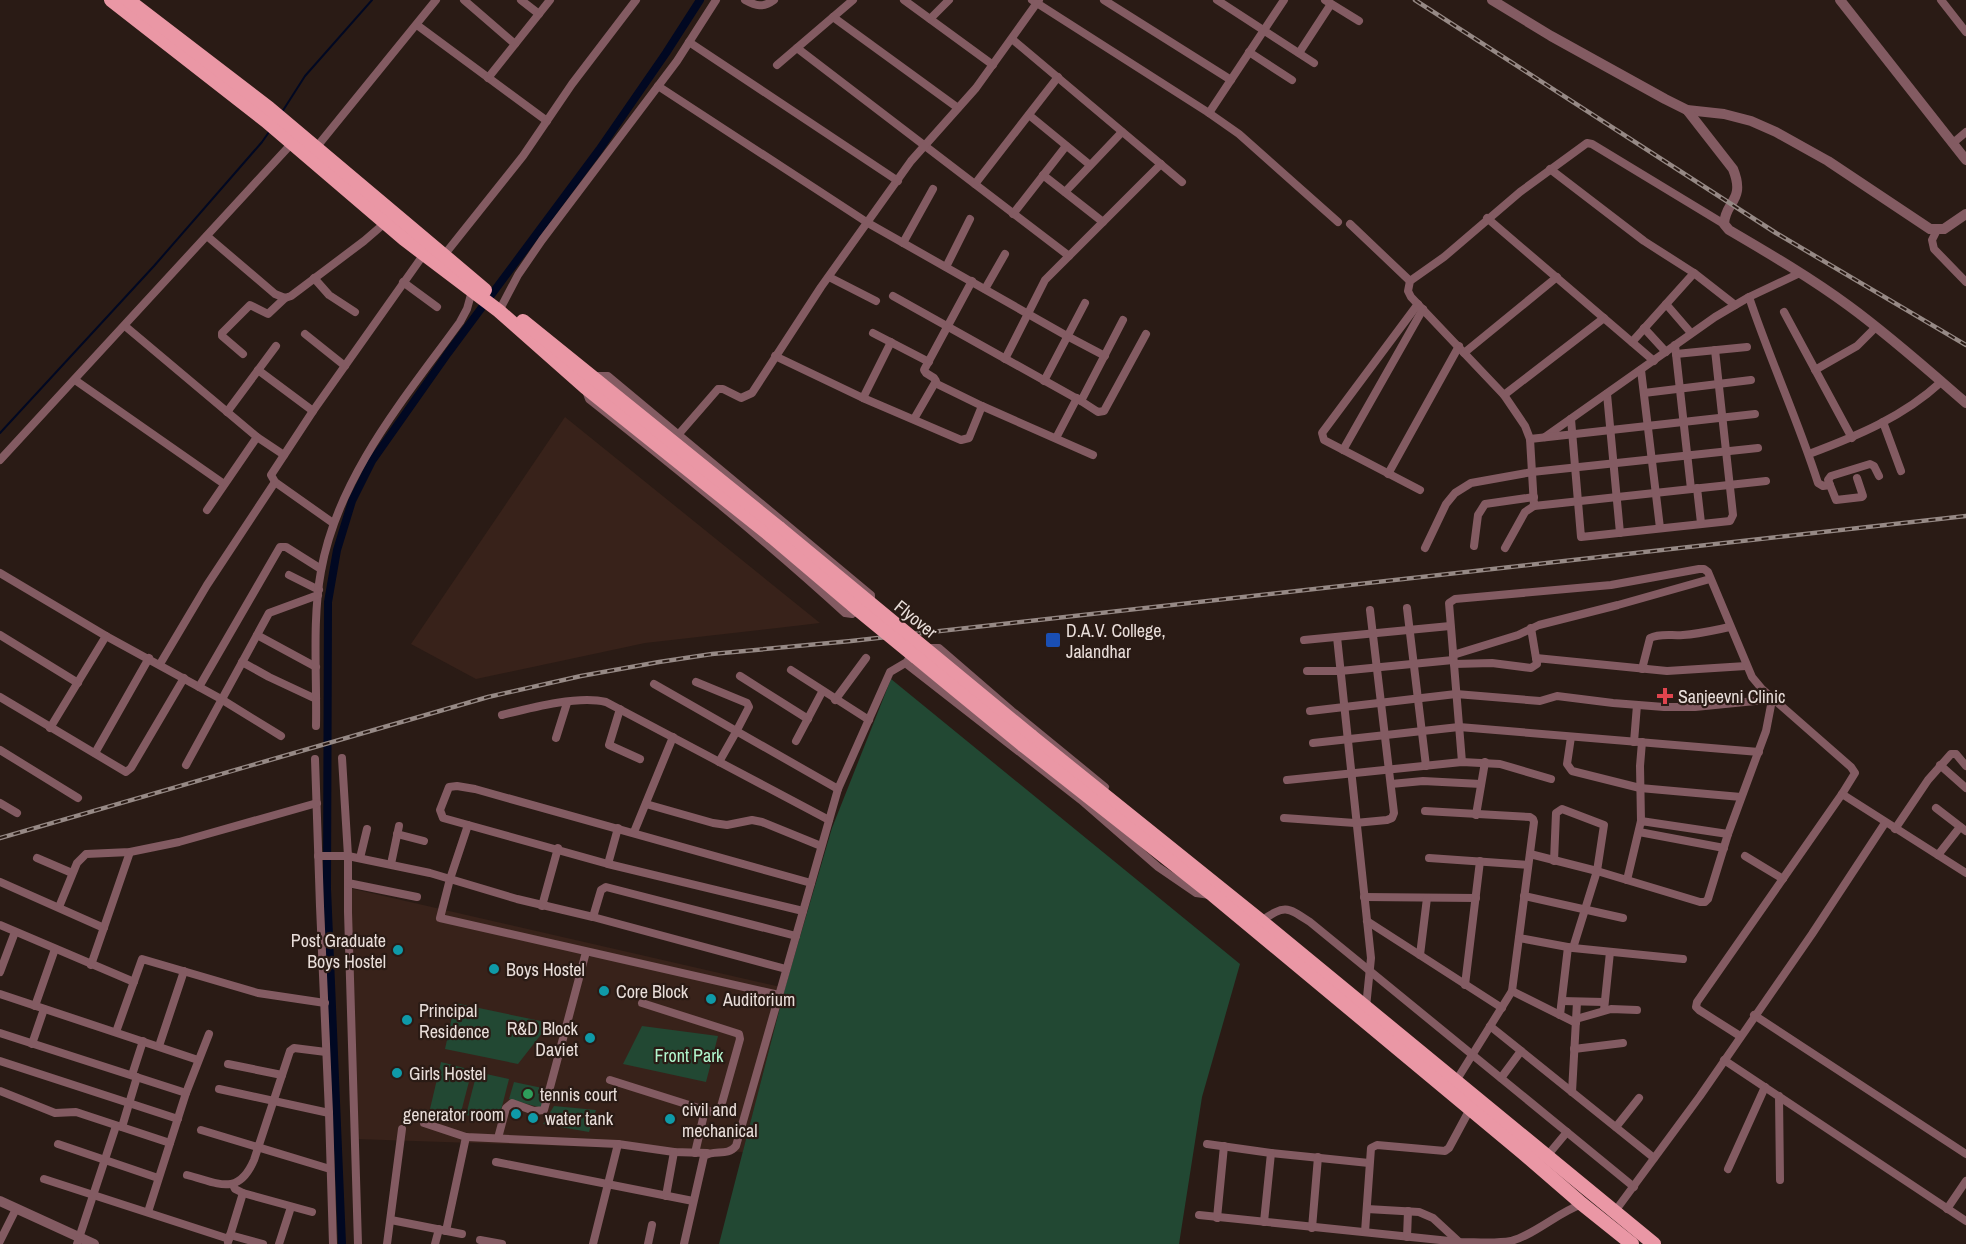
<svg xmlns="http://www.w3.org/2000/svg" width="1966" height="1244" font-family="'Archivo Narrow',sans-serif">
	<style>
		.built { fill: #38221a }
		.green { fill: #224833 }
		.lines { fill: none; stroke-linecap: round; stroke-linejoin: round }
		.stream { stroke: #010822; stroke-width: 2 }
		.canal { stroke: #010822; stroke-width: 8 }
		.minor { stroke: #835b62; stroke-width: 8 }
		.tertiary { stroke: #835b62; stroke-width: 10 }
		.primary { stroke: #ea97a5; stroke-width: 14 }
		.rail-casing { stroke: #968985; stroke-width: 4.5 }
		.rail { stroke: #2a1b15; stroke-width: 2; stroke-dasharray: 7; stroke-linecap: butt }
		.primary-bridge { stroke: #ea97a5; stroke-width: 14 }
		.transit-dot { fill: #1a4fb4; stroke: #2a1b15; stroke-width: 2 }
		.health-dot { fill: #e0444e; stroke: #2a1b15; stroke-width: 2 }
		.culture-dot { fill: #0f9aa8; stroke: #2a1b15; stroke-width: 2 }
		.leisure-dot { fill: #2e9e5b; stroke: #2a1b15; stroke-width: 2 }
		.labels { text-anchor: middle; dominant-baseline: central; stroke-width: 4.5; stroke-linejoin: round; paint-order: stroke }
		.street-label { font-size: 18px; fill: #e9deda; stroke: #2a1b15 }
		.poi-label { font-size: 18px; fill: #e9deda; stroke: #2a1b15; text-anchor: start }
		.park-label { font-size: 18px; fill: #b2f7ce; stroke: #2a1b15 }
	</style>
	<rect width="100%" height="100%" fill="#2a1b15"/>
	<g class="built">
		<path d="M 565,417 L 820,623 L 645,643 L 476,679 L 411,644 Z"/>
		<path d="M 349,888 L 785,988 L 743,1152 L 356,1139 Z"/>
	</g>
	<g class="green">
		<path d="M 891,679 L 1240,964 L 1202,1097 L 1179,1244 L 719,1244 L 785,988 L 832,828 Z"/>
		<path d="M 455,1003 L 550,1023 L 518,1064 L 445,1049 Z"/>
		<path d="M 642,1026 L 718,1036 L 706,1082 L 623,1064 Z"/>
		<path d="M 441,1062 L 472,1070 L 460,1116 L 430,1109 Z"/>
		<path d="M 477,1072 L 509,1079 L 498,1122 L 466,1115 Z"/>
		<path d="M 514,1082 L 547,1089 L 542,1108 L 509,1099 Z"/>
		<path d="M 554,1106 L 596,1110 L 589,1132 L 543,1124 Z"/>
	</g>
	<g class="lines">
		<g class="stream">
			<path d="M 282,112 L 305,76 L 372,0"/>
			<path d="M 0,433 L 154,266 L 262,142 L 269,132"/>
		</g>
		<path class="canal" d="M 342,1244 L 327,889 L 328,602 L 337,550 L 352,501 L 372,461 L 448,353 L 599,150 L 666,53 L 700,0"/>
		<g class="minor">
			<path d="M 464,0 L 515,44"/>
			<path d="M 521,0 L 539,14"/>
			<path d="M 745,0 C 756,6 763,8 774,0"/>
			<path d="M 904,0 L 993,65"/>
			<path d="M 1032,0 L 1209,113 L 1239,134 L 1338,222"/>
			<path d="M 1104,0 L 1231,80"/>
			<path d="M 1217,0 L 1314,63"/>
			<path d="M 1325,0 L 1359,21"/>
			<path d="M 1941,0 L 1966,32"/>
			<path d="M 833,17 L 958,108"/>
			<path d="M 930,19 L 949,0"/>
			<path d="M 417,25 L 547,121"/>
			<path d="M 1012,39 L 1182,182"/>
			<path d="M 689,42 L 898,181"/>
			<path d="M 797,48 L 1069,256"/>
			<path d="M 1249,52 L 1292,80"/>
			<path d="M 1299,53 L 1331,4"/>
			<path d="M 777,65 L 853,0"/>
			<path d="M 488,78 L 550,0"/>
			<path d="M 658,86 L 868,223 L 1067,336 L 1105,356"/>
			<path d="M 1209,113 L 1284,0"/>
			<path d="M 1029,115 L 1090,165"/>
			<path d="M 1953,143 L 1966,132"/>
			<path d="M 315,149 L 436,0"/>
			<path d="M 1550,169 L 1644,241 L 1694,273 L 1735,305"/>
			<path d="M 1043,175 L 1103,222"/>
			<path d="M 975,184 L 1058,77"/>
			<path d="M 1065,192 L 1122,132"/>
			<path d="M 1013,214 L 1066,146"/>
			<path d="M 1487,218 L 1654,361"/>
			<path d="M 1350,224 L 1410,281"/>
			<path d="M 1724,224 L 1592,144 L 1587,143 L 1520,192 L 1444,257 L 1410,281 L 1408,291 L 1411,297 L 1504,395 L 1525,426 L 1530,439 L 1534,506 L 1766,481"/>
			<path d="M 1937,230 L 1932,240 L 1934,249 L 1966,282"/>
			<path d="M 207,236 L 275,294 L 285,298 L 291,296 L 364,241 L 386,222"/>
			<path d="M 903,243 L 933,189"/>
			<path d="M 441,259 L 523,156 L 572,84 L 636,0"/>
			<path d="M 946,267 L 970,219"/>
			<path d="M 829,277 L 876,301"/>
			<path d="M 314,278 L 329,295 L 355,312"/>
			<path d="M 403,282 L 437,307"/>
			<path d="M 985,289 L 1005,254"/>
			<path d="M 893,296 L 1081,401 L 1098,412 L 1104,411 L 1146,334"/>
			<path d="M 1749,297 C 1770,360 1798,420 1818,483 L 1823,486 L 1830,485"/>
			<path d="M 1418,304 L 1322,433 L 1324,440 L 1420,490"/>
			<path d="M 1666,304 L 1691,333"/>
			<path d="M 499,311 L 518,275 L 542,240 L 677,61 L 716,0"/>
			<path d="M 1784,312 L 1852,438"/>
			<path d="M 125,326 L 257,437 L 284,455"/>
			<path d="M 1644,328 L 1666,352"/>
			<path d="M 873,333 L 929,362"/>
			<path d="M 305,334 L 345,366"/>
			<path d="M 1632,342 L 1694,273"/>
			<path d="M 1675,345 L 1691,489"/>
			<path d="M 1464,353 L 1557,277"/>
			<path d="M 243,354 L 222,336 L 222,333 L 250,305 L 268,314 L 285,298"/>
			<path d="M 1676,354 L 1747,347"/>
			<path d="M 775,356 L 863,398 L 961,440 L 969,438 L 982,406"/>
			<path d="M 1005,359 L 1045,280 L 1161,164"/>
			<path d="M 258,370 L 313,411"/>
			<path d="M 1641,370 L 1660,528"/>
			<path d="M 1815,370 L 1857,346 L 1876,327"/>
			<path d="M 75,380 L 224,484"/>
			<path d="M 1044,381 L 1085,303"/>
			<path d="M 935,383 L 982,406 L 1093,455"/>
			<path d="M 585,388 L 589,399 C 676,468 763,538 845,613 L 852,614 L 871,599 L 871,595 L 608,376 L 591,376"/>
			<path d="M 1644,393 L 1751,380"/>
			<path d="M 1607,394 L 1620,533"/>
			<path d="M 1504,395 L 1604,318"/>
			<path d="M 863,398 L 891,342"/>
			<path d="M 1081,401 L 1123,320"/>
			<path d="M 227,412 L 276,346"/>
			<path d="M 914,419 L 936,381 L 934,378 L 926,373 L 924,370 L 972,281"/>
			<path d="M 1571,419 L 1581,537 L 1730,521 L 1733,515 L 1715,350"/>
			<path d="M 1883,422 L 1901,471"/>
			<path d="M 678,435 L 718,389 L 723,389 L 741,398 L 752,393 L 821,287 L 911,161 L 976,88 L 1039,0"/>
			<path d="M 1545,437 L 1715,317 L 1749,297 L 1800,273"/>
			<path d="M 1056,438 L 1077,398"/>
			<path d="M 1530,439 L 1755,414"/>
			<path d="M 1343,450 L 1423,309"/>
			<path d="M 1809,454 C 1857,436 1903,417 1941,382"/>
			<path d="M 0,460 L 294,141"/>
			<path d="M 1388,474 L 1459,346"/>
			<path d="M 1857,478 L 1863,496 L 1862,497 L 1836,500 L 1828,480 L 1831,476 L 1870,464 L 1874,466 L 1879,476"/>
			<path d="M 1697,488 L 1701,523"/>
			<path d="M 207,510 L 257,437"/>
			<path d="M 333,523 L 275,482 L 271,475 L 313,411 L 424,254"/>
			<path d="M 1474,546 L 1478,515 L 1485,504 L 1534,497"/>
			<path d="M 1425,548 L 1446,504 L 1455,493 L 1471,483 L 1532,472 L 1758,448"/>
			<path d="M 1505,548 L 1525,512 L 1534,506"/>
			<path d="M 0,573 L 106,636 L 221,699 L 281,736"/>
			<path d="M 289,575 L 319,590"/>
			<path d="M 1407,608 L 1426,766"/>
			<path d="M 1531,628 L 1536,658"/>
			<path d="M 0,635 L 78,683"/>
			<path d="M 257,635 L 316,667"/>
			<path d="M 1337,637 L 1371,958 L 1366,1007"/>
			<path d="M 1304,640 L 1450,626"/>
			<path d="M 1453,655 L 1518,635 L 1539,625 L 1618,605 L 1710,579"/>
			<path d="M 242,662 L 269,677 L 316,699"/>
			<path d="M 160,664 L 207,585 L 275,482"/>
			<path d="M 1454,664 L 1492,663 L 1531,668 L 1537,664 L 1536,658 L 1667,671 L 1746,666"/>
			<path d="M 1642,669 L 1650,638 C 1660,633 1672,636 1683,635 C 1699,634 1715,630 1730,627"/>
			<path d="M 791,670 L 869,720"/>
			<path d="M 1307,671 L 1340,671 L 1453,660"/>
			<path d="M 740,676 L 808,719"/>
			<path d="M 696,682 L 747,703 L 749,707 L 736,732 L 719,762"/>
			<path d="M 654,684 L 838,789"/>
			<path d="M 199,687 L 280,547 L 286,547 L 321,569"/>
			<path d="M 0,697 L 126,772 L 131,768 L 184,678"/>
			<path d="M 835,700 L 866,658"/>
			<path d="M 620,709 L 609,745 L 640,759"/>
			<path d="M 1310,711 L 1456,694 L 1540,701 L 1557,696 L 1613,703 L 1664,707 L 1695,707 L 1775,699"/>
			<path d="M 502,715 C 530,708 578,695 606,702 L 829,820"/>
			<path d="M 316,726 C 317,676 312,620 321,571 C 338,476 405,398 460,322 L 467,309 L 472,291"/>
			<path d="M 50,728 L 106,636"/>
			<path d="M 1571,737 L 1567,764 L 1572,771 L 1640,788 L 1741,797"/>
			<path d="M 556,738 L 567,703"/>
			<path d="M 796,741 L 822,692"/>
			<path d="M 1634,742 L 1637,705"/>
			<path d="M 1313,743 L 1459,727 L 1759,752"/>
			<path d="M 0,750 L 78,798"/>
			<path d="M 95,753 L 149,658"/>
			<path d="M 342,758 L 348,856 L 348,912 L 358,1244"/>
			<path d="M 315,759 L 320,906 L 329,1113 L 333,1244"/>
			<path d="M 1462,762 L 1449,603 L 1455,599 L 1611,585 L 1699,569 L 1704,569 L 1708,572 L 1752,677 L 1762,689 L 1851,767 L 1855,773 L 1842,794 L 1697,1002 L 1696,1007 L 1699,1010 L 1740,1036"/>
			<path d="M 186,765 L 269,613 L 318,595"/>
			<path d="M 1940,765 L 1966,788"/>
			<path d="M 1287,780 L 1462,762 L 1500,764 L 1551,779"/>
			<path d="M 1391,784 L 1423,781 L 1481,784"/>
			<path d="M 1105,787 L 1012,711 L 939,648 L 930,648 L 908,660 L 908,665 L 1081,800 L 1158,867 L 1196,893 L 1210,895"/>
			<path d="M 1842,794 L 1966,873"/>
			<path d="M 0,803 L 17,813"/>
			<path d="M 646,804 L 713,823 L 727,825 L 752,820 L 762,822 L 821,846"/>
			<path d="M 1936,808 L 1966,831"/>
			<path d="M 1425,811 L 1530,817 L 1533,819 L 1534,822 L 1512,991 L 1456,1081"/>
			<path d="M 1476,815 L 1485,762"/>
			<path d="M 1284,818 L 1355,823 L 1387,820 L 1392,818 L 1394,813 L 1370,610"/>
			<path d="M 1641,821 L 1640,766 L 1642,742"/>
			<path d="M 468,825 L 450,879 L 440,918 L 779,995"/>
			<path d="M 1895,829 L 1928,780 L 1951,754 L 1956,754 L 1966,766"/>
			<path d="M 634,832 L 673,737"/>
			<path d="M 1639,832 L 1724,848"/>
			<path d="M 397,834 L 424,841"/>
			<path d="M 1530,854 L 1597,871 L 1700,902 L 1705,902 L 1708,899 L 1728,834 L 1766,731 L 1772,700"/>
			<path d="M 1938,855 L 1960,827"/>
			<path d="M 318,856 L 348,856 L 430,873 L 517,899 L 593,917 L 786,969"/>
			<path d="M 1745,856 L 1783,879"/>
			<path d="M 37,858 L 72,873"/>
			<path d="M 360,858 L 367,829"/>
			<path d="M 1429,858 L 1528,865"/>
			<path d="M 1554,861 L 1556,813 L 1562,809 L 1604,825 L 1597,871 L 1573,948"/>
			<path d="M 391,864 L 399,826"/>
			<path d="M 608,864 L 618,828"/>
			<path d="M 1627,880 L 1641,821 L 1728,834"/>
			<path d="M 0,882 L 104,928"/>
			<path d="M 348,883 L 417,897"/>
			<path d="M 1524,896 L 1623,918"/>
			<path d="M 1364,897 L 1476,898"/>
			<path d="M 542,906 L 558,848"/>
			<path d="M 59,907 L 77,863 L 86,854 L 130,852 L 179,842 L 317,803"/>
			<path d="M 803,911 L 608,864 L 443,818 L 440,810 L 449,787 L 457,786 L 475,789 L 811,883"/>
			<path d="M 593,917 L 601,890 L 606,887 L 796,936"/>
			<path d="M 1261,921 C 1285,905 1286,906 1310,922 L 1634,1187"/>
			<path d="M 1367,921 L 1502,1008"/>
			<path d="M 0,925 L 134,982"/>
			<path d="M 1519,938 L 1573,948 L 1683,959"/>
			<path d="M 1420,955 L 1427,898"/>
			<path d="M 91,965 L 130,852"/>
			<path d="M 0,972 L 15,932"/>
			<path d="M 1465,985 L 1480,861"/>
			<path d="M 1512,991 L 1576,1023"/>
			<path d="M 0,994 L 198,1060"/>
			<path d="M 1562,1001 L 1604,1002"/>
			<path d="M 642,1003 L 739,1034 L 740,1039 L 720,1110 L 713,1112 L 705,1110"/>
			<path d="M 35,1006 L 55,949"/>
			<path d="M 1604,1010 L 1610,952"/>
			<path d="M 1560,1015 L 1568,947"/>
			<path d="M 1754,1015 L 1966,1154"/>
			<path d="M 1576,1019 L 1611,1009 L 1637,1010"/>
			<path d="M 1490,1026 L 1654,1158"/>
			<path d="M 116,1032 L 142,959 L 258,993 L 325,1003"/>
			<path d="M 0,1033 L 186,1093"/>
			<path d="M 32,1044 L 44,1009"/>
			<path d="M 159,1046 L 184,971"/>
			<path d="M 1574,1049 L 1623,1043"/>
			<path d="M 1724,1060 L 1966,1221"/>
			<path d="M 0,1061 L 178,1119"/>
			<path d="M 228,1064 L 282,1075"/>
			<path d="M 132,1075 L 143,1041"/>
			<path d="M 1501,1078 L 1521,1051"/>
			<path d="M 610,1080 L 705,1110 L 695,1153"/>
			<path d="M 219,1089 L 329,1113"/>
			<path d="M 0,1091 L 55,1113 L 76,1112 L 170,1143"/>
			<path d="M 1572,1092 L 1577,1002"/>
			<path d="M 1779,1096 L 1780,1180"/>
			<path d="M 424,1123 L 466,1137 L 618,1144 L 674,1152 L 707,1153"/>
			<path d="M 122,1127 L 137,1077"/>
			<path d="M 1616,1127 L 1639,1098"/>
			<path d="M 201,1130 L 330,1169"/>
			<path d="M 498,1138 L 506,1108 L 512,1103 L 534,1111 L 544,1110 L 586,952"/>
			<path d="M 58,1144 L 158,1178"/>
			<path d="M 1207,1144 L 1271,1153 L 1369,1163"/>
			<path d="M 1547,1156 L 1567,1132"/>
			<path d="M 496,1162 L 693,1201"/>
			<path d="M 1728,1169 L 1765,1087"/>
			<path d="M 187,1175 C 218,1183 238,1197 254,1160 L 290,1051 L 294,1048 L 326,1052"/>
			<path d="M 44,1179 L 229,1239"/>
			<path d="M 233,1185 L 235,1189 L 243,1193 L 312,1212"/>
			<path d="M 666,1196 L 674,1152"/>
			<path d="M 1367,1209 L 1419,1212 L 1433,1218 L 1459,1242"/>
			<path d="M 1947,1209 L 1966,1181"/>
			<path d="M 148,1212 L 186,1093 L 209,1034"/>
			<path d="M 1613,1214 L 1700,1096 L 1812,934 L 1885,823"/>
			<path d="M 1199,1215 L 1459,1242 C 1476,1242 1495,1244 1511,1241 C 1536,1234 1557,1213 1582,1204"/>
			<path d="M 1217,1218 L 1224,1146"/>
			<path d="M 391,1220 L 462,1234"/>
			<path d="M 1264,1222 L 1271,1153"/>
			<path d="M 1312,1228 L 1318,1157"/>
			<path d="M 446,1231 L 466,1137"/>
			<path d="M 1365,1232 L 1371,1148 L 1377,1145 L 1445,1151 L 1449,1148 L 1470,1109"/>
			<path d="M 230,1235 L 263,1244"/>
			<path d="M 1407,1237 L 1408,1211"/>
			<path d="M 480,1240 L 502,1244"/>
			<path d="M 0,1241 L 16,1209"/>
			<path d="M 228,1242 L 243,1193"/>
			<path d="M 77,1244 L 116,1126"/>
			<path d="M 279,1244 L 291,1207"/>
			<path d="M 387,1244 L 402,1129"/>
			<path d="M 435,1244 L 439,1229"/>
			<path d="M 593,1244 L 618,1144"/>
			<path d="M 648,1244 L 652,1225"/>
			<path d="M 684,1244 L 704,1156 C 715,1149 727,1157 736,1146 L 838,789 L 890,672 L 907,662"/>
		</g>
		<g class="tertiary">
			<path d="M 1492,0 L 1551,36 L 1665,99 L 1687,110 L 1724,114 L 1751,121 L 1776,132 L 1828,161 L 1930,229 L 1944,229 L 1966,214"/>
			<path d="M 1840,0 L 1966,160"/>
			<path d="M 1687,110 L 1733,169 C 1746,201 1725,201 1724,224 L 1729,230 C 1770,254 1811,278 1849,306 C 1890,336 1928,370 1966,403"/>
			<path d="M 0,1201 L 94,1244"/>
		</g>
		<g class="primary">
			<path d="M 111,0 L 266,121 L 404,239 L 499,311 L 585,387 L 771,536"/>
			<path d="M 128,0 L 269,108 L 485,290"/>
			<path d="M 523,321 L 779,528"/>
			<path d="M 1031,736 L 1261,921 L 1654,1244"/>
			<path d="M 1023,745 L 1213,895 L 1522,1152 L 1582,1204 L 1632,1244"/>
		</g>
		<defs>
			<g id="rail">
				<path d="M 1415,0 L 1776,233 L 1966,345"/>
				<path d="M 0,838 L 488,697 L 581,676 L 659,662 L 712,654 L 851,641 L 1966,516"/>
			</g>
		</defs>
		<use href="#rail" class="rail-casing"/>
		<use href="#rail" class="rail"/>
		<g class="primary-bridge">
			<path d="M 779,528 L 1031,736"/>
			<path d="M 771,536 L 857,609 L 1023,745"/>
		</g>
	</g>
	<rect class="transit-dot" x="1045" y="632" width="16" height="16" rx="3"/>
	<path class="health-dot" d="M1662 687h6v6h6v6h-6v6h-6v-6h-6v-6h6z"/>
	<g class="culture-dot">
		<circle cx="398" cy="950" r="6"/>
		<circle cx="494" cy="969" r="6"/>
		<circle cx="604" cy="991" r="6"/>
		<circle cx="711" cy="999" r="6"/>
		<circle cx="407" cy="1020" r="6"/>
		<circle cx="590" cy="1038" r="6"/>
		<circle cx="397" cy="1073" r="6"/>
		<circle cx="516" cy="1114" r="6"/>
		<circle cx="533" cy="1118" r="6"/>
		<circle cx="670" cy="1119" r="6"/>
	</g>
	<circle class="leisure-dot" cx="528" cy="1094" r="6"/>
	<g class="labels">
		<g class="street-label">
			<text transform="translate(916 619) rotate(39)">Flyover</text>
		</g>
		<g class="poi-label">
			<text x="1066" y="630">D.A.V. College,<tspan x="1066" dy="21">Jalandhar</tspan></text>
			<text x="1678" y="696">Sanjeevni Clinic</text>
			<text x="386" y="940" text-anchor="end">Post Graduate<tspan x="386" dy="21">Boys Hostel</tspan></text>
			<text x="506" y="969">Boys Hostel</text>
			<text x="616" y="991">Core Block</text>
			<text x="723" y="999">Auditorium</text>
			<text x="419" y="1010">Principal<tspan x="419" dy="21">Residence</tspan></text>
			<text x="578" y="1028" text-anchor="end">R&amp;D Block<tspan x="578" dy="21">Daviet</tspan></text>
			<text x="409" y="1073">Girls Hostel</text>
			<text x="540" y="1094">tennis court</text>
			<text x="682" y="1109">civil and<tspan x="682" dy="21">mechanical</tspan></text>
			<text x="504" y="1114" text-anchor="end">generator room</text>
			<text x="545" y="1118">water tank</text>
		</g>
		<g class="park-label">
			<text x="689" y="1055">Front Park</text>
		</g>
	</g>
</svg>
